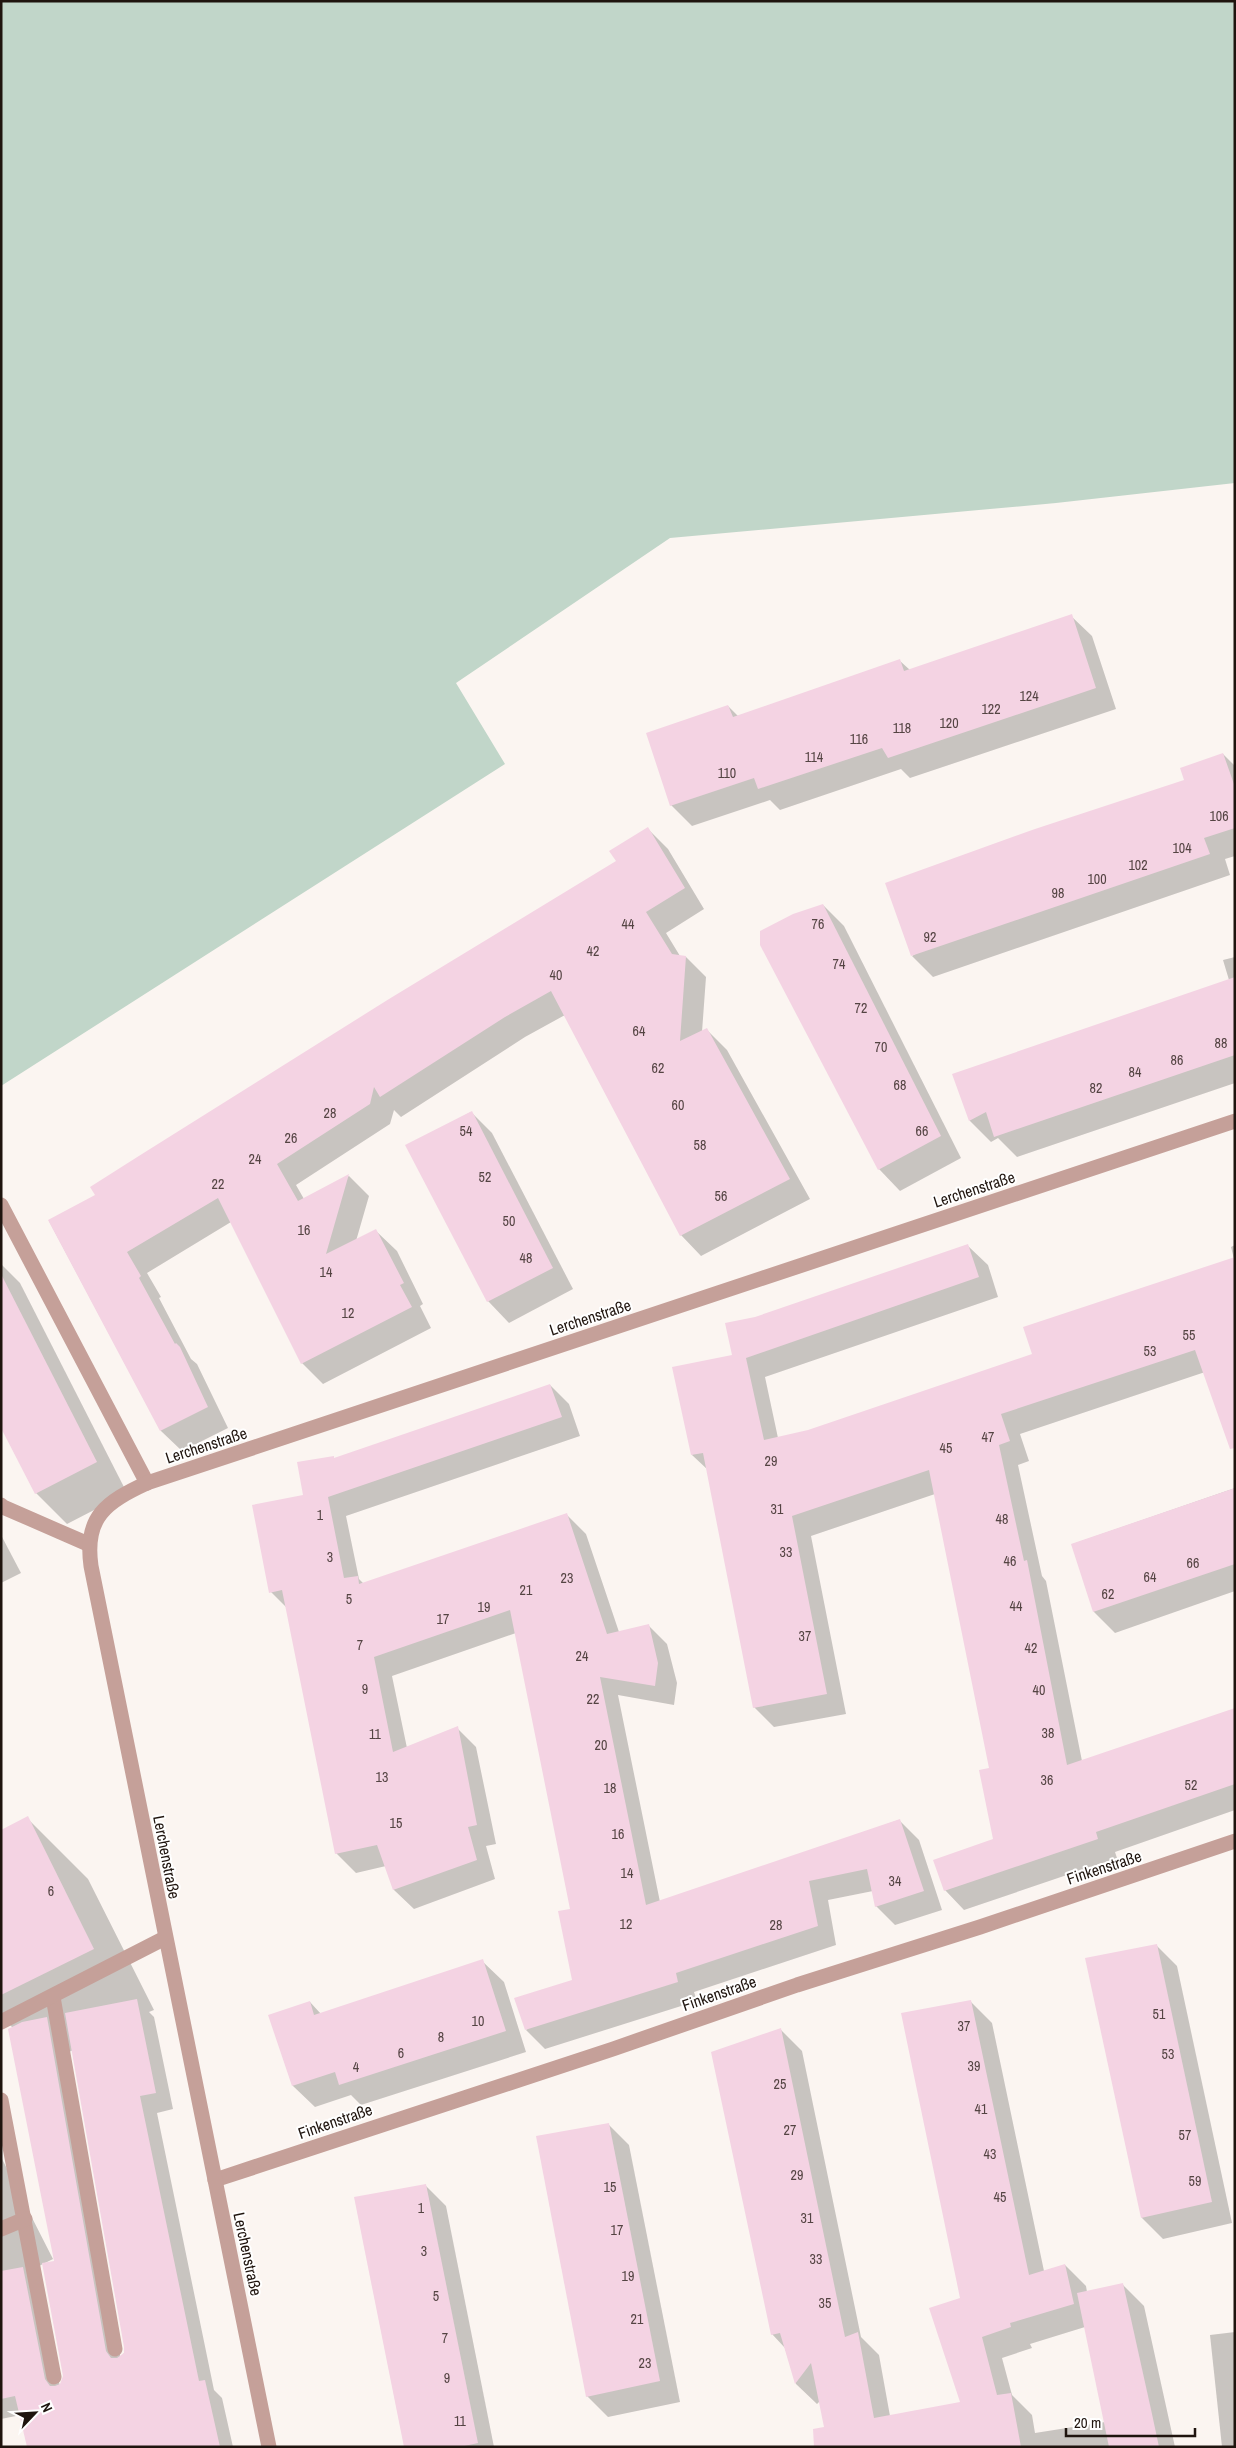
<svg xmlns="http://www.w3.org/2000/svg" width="1236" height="2448" font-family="'Archivo Narrow',sans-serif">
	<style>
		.green { fill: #c1d6c9 }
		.shadow { fill: #0003; fill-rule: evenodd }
		.building { fill: #f4d3e3 }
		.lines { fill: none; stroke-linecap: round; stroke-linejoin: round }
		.minor { stroke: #c5a099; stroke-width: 15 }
		.labels { text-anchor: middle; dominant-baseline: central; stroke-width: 4; stroke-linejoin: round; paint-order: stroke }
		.number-label { font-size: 14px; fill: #544443 }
		.street-label { font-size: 16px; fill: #1f140e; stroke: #fff }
	</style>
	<rect width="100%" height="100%" fill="#fbf5f1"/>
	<path class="green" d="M 1,1 L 1235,1 L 1235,483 L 1056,503 L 670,538 L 456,683 L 505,764 L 1,1086 Z"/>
	<g class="shadow">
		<path d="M 1071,616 L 1092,636 L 1116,709 L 910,778 L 901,769 L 780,810 L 770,800 L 692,826 L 671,805 L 728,706 L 738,716 L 900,661 L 910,670 Z"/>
		<path d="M 1223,754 L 1235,766 L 1235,856 L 1225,859 L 1230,875 L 933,977 L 912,956 L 1185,781 Z"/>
		<path d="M 648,829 L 668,849 L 704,909 L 666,933 L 680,956 L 686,957 L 706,977 L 702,1032 L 706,1029 L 727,1050 L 810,1199 L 701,1256 L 681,1235 L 565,1015 L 525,1037 L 401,1117 L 394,1110 L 390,1124 L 296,1185 L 304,1199 L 349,1176 L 369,1196 L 356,1241 L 376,1231 L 397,1251 L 423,1304 L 420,1306 L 431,1328 L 323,1384 L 302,1363 L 231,1222 L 147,1273 L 161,1297 L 159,1298 L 191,1359 L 197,1364 L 228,1428 L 182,1451 L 161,1431 L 49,1221 L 97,1196 L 617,862 Z"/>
		<path d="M 823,905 L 844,926 L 961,1158 L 900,1191 L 879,1169 Z"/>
		<path d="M 1235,957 L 1235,1083 L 1017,1157 L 998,1138 L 991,1142 L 970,1121 L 954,1075 L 1229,980 L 1223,960 Z"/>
		<path d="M 471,1112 L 492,1133 L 573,1289 L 509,1323 L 488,1301 L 407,1146 Z"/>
		<path d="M 1235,1245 L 1235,1362 L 1020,1434 L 1029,1461 L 1018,1465 L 1042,1576 L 1046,1581 L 1082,1761 L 1235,1709 L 1235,1810 L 1115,1852 L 1117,1858 L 964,1910 L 945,1890 L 994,1840 L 991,1769 L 935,1494 L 811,1536 L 846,1714 L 774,1727 L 754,1707 L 708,1470 L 692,1455 L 733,1356 L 756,1318 L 968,1246 L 988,1265 L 998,1297 L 765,1377 L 778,1438 L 808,1431 L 1034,1355 L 1234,1259 L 1231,1247 Z"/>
		<path d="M 1,1264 L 20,1283 L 127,1493 L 67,1524 L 36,1493 L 1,1426 Z"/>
		<path d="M 550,1385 L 569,1404 L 580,1436 L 346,1516 L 359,1579 L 364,1584 L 567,1515 L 586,1534 L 619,1632 L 648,1625 L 667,1644 L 677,1683 L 674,1705 L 618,1695 L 660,1902 L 899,1820 L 919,1840 L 942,1910 L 895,1925 L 876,1906 L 873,1891 L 828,1900 L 836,1945 L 694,1992 L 697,2001 L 545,2049 L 526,2030 L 573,1980 L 571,1910 L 516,1633 L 392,1676 L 407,1748 L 457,1728 L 476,1747 L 496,1844 L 486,1846 L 495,1879 L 414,1909 L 394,1890 L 386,1866 L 356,1873 L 336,1853 L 288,1609 L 271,1592 L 305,1496 L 333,1457 L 335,1459 Z"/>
		<path d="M 1235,1488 L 1235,1591 L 1115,1633 L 1094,1612 L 1073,1544 Z"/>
		<path d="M 1,1535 L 21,1573 L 1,1583 Z"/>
		<path d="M 27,1818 L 88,1879 L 154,2010 L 149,2012 L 154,2017 L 173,2109 L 157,2113 L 214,2390 L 222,2398 L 233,2447 L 29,2447 L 21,2415 L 1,2419 L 1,2157 L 53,2259 L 27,2272 L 40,2285 L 60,2387 L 64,2381 L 70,2336 L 13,2028 L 1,2016 L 1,1831 ZM 73,2050 L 126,2347 L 121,2361 L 67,2053 Z"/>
		<path d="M 1156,1945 L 1177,1966 L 1232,2223 L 1163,2239 L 1142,2218 Z"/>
		<path d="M 482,1961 L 504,1982 L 526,2052 L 361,2105 L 351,2095 L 315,2107 L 293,2086 L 270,2016 L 310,2002 L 321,2014 Z"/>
		<path d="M 970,2001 L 992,2023 L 1044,2271 L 1065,2265 L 1086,2286 L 1087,2292 L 1123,2285 L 1144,2306 L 1175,2447 L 829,2447 L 820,2401 L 817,2404 L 796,2384 L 785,2348 L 772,2334 L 781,2030 L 802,2051 L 861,2337 L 879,2355 L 890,2416 L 961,2403 L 961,2298 ZM 1085,2327 L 1105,2422 L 1035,2433 L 1032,2415 L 1012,2395 L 1002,2358 L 1032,2348 L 1030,2344 Z"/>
		<path d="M 608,2124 L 629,2145 L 680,2402 L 608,2417 L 587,2396 Z"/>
		<path d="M 426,2186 L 446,2206 L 494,2447 L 406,2447 Z"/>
		<path d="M 1235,2332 L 1235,2447 L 1222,2447 L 1210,2335 Z"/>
	</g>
	<g class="building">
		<path d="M 1072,614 L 1096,688 L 888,758 L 882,748 L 758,789 L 754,778 L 670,806 L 646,733 L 728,705 L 733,717 L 900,659 L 904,671 Z"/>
		<path d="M 1223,753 L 1235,787 L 1235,828 L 1204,838 L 1210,854 L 911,956 L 885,883 L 1035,829 L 1184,780 L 1180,768 Z"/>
		<path d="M 648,827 L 685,888 L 646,912 L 672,954 L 686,956 L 680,1041 L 707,1028 L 790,1179 L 680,1236 L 551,991 L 505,1017 L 380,1097 L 374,1087 L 370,1104 L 277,1164 L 298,1201 L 349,1174 L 326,1254 L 376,1229 L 404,1283 L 400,1285 L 412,1307 L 301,1364 L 218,1198 L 127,1252 L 141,1276 L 139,1278 L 175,1344 L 176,1343 L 180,1347 L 208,1407 L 160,1431 L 48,1220 L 95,1195 L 90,1187 L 142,1154 L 389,999 L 616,861 L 609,851 Z"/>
		<path d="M 823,904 L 941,1136 L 878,1170 L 760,945 L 760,931 L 793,914 Z"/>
		<path d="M 1235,977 L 1235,1055 L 994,1137 L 986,1112 L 969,1121 L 952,1074 Z"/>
		<path d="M 472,1111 L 553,1268 L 487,1302 L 405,1145 Z"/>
		<path d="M 968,1244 L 979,1277 L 746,1358 L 764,1440 L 808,1430 L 1032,1354 L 1023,1327 L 1235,1257 L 1235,1448 L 1230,1449 L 1195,1350 L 1001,1414 L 1010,1441 L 999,1445 L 1024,1561 L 1027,1560 L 1067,1765 L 1235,1708 L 1235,1784 L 1096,1832 L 1098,1839 L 944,1891 L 933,1860 L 993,1839 L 979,1770 L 989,1768 L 929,1470 L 792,1516 L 827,1694 L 753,1708 L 703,1453 L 691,1455 L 672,1367 L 732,1355 L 725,1323 L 755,1317 Z"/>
		<path d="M 1,1274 L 97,1462 L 35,1494 L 1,1428 Z"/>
		<path d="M 550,1384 L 562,1417 L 328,1497 L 344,1578 L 358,1576 L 359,1584 L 567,1513 L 607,1634 L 649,1624 L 658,1663 L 655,1686 L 600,1677 L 646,1905 L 900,1819 L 924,1891 L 875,1907 L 867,1869 L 809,1881 L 818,1926 L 676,1973 L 678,1982 L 525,2030 L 514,1998 L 572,1980 L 558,1911 L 570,1909 L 510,1610 L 374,1657 L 393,1752 L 458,1726 L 477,1825 L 468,1827 L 477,1860 L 393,1890 L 377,1845 L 335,1854 L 282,1590 L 269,1593 L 252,1505 L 303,1495 L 297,1462 L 334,1456 L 334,1458 Z"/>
		<path d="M 1235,1488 L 1235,1564 L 1093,1612 L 1071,1544 Z"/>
		<path d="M 28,1816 L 94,1949 L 1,1995 L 1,1830 Z"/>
		<path d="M 1157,1944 L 1212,2202 L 1141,2218 L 1085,1958 Z"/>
		<path d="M 483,1959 L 506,2031 L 339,2085 L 335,2072 L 292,2086 L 268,2015 L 310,2001 L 314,2015 Z"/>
		<path d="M 137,1999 L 156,2093 L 140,2096 L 199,2381 L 205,2380 L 220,2447 L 27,2447 L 15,2396 L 1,2399 L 1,2271 L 23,2267 L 45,2379 L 50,2386 L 55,2386 L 60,2384 L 63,2376 L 42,2263 L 54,2261 L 8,2029 L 22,2022 L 47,2017 L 106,2351 L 111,2358 L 117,2358 L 124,2353 L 124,2347 L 65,2013 Z"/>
		<path d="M 971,2000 L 1029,2275 L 1065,2264 L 1074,2304 L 1010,2323 L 1011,2327 L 982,2337 L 997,2395 L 1011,2393 L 1021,2447 L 814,2447 L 813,2429 L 824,2427 L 811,2363 L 795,2384 L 780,2333 L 771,2335 L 711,2052 L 781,2028 L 845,2337 L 858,2332 L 874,2418 L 960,2402 L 929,2308 L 960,2298 L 901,2013 Z"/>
		<path d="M 609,2123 L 660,2381 L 586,2397 L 536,2136 Z"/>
		<path d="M 426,2184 L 478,2443 L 460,2447 L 404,2447 L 354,2197 Z"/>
		<path d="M 1123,2283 L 1152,2414 L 1159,2447 L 1109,2447 L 1077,2293 Z"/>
	</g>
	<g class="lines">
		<g class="minor">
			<path d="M 1,1205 L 147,1483"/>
			<path d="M 1,1505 L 3,1507 L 88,1544"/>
			<path d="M 53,1997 L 115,2349"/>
			<path d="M 1,2022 L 165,1938"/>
			<path d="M 1,2100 L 54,2377"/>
			<path d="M 215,2180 L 613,2049 L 797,1985 L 980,1927 L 1235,1841"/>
			<path d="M 1,2229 L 25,2219"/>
			<path d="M 269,2447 L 91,1566 C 84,1517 106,1502 147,1483 L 1235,1121"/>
		</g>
	</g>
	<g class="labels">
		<g class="number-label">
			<text x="1029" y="696">124</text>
			<text x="991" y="709">122</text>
			<text x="949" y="723">120</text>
			<text x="902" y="728">118</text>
			<text x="859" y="739">116</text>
			<text x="814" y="757">114</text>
			<text x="727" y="773">110</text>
			<text x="1219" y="816">106</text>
			<text x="1182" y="848">104</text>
			<text x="1138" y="865">102</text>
			<text x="1097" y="879">100</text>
			<text x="1058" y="893">98</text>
			<text x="628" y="924">44</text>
			<text x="818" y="924">76</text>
			<text x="930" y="937">92</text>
			<text x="593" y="951">42</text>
			<text x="839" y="964">74</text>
			<text x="556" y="975">40</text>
			<text x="861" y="1008">72</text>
			<text x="639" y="1031">64</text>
			<text x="1221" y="1043">88</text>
			<text x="881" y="1047">70</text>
			<text x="1177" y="1060">86</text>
			<text x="658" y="1068">62</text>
			<text x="1135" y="1072">84</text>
			<text x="900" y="1085">68</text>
			<text x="1096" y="1088">82</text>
			<text x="678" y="1105">60</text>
			<text x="330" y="1113">28</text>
			<text x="466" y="1131">54</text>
			<text x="922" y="1131">66</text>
			<text x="291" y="1138">26</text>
			<text x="700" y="1145">58</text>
			<text x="255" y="1159">24</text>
			<text x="485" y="1177">52</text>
			<text x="218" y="1184">22</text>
			<text x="721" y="1196">56</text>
			<text x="509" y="1221">50</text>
			<text x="304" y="1230">16</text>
			<text x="526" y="1258">48</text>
			<text x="326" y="1272">14</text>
			<text x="348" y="1313">12</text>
			<text x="1189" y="1335">55</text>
			<text x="1150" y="1351">53</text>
			<text x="988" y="1437">47</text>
			<text x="946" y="1448">45</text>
			<text x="771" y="1461">29</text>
			<text x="777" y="1509">31</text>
			<text x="320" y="1515">1</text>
			<text x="1002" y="1519">48</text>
			<text x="786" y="1552">33</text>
			<text x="330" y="1557">3</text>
			<text x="1010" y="1561">46</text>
			<text x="1193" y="1563">66</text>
			<text x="1150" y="1577">64</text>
			<text x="567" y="1578">23</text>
			<text x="526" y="1590">21</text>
			<text x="1108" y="1594">62</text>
			<text x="349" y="1599">5</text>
			<text x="1016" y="1606">44</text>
			<text x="484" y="1607">19</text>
			<text x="443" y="1619">17</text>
			<text x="805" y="1636">37</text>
			<text x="360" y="1645">7</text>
			<text x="1031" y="1648">42</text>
			<text x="582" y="1656">24</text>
			<text x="365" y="1689">9</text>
			<text x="1039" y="1690">40</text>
			<text x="593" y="1699">22</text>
			<text x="1048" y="1733">38</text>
			<text x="375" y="1734">11</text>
			<text x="601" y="1745">20</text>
			<text x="382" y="1777">13</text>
			<text x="1047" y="1780">36</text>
			<text x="1191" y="1785">52</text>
			<text x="610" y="1788">18</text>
			<text x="396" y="1823">15</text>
			<text x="618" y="1834">16</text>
			<text x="627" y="1873">14</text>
			<text x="895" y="1881">34</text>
			<text x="51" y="1891">6</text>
			<text x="626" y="1924">12</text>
			<text x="776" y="1925">28</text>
			<text x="1159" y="2014">51</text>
			<text x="478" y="2021">10</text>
			<text x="964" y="2026">37</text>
			<text x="441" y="2037">8</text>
			<text x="401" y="2053">6</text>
			<text x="1168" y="2054">53</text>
			<text x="974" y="2066">39</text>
			<text x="356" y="2067">4</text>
			<text x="780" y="2084">25</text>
			<text x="981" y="2109">41</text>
			<text x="790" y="2130">27</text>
			<text x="1185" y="2135">57</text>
			<text x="990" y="2154">43</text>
			<text x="797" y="2175">29</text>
			<text x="1195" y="2181">59</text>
			<text x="610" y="2187">15</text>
			<text x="1000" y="2197">45</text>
			<text x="421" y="2208">1</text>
			<text x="807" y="2218">31</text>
			<text x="617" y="2230">17</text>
			<text x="424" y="2251">3</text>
			<text x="816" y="2259">33</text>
			<text x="628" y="2276">19</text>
			<text x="436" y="2296">5</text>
			<text x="825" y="2303">35</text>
			<text x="637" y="2319">21</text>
			<text x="445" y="2338">7</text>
			<text x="645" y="2363">23</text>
			<text x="447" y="2378">9</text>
			<text x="460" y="2421">11</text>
		</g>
		<g class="street-label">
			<text transform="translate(974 1189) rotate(-18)">Lerchenstraße</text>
			<text transform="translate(590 1317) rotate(-18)">Lerchenstraße</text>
			<text transform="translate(206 1445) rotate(-18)">Lerchenstraße</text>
			<text transform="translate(167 1857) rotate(79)">Lerchenstraße</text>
			<text transform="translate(1104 1867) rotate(-18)">Finkenstraße</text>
			<text transform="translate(719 1993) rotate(-19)">Finkenstraße</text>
			<text transform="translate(335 2121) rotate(-19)">Finkenstraße</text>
			<text transform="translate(248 2254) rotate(78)">Lerchenstraße</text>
		</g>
	</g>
	<rect width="1236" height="2448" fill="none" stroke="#1f140e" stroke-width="5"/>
	<g transform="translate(35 2413) rotate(65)" stroke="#ffffff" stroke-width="4" paint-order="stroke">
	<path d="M0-4L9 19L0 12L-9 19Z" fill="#1f140e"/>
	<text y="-8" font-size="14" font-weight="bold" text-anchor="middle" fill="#1f140e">N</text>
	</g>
	<path d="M1066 2428v8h129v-8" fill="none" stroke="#1f140e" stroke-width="2.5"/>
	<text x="1074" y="2428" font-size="15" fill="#1f140e" stroke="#ffffff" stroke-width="4" paint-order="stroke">20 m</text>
</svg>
